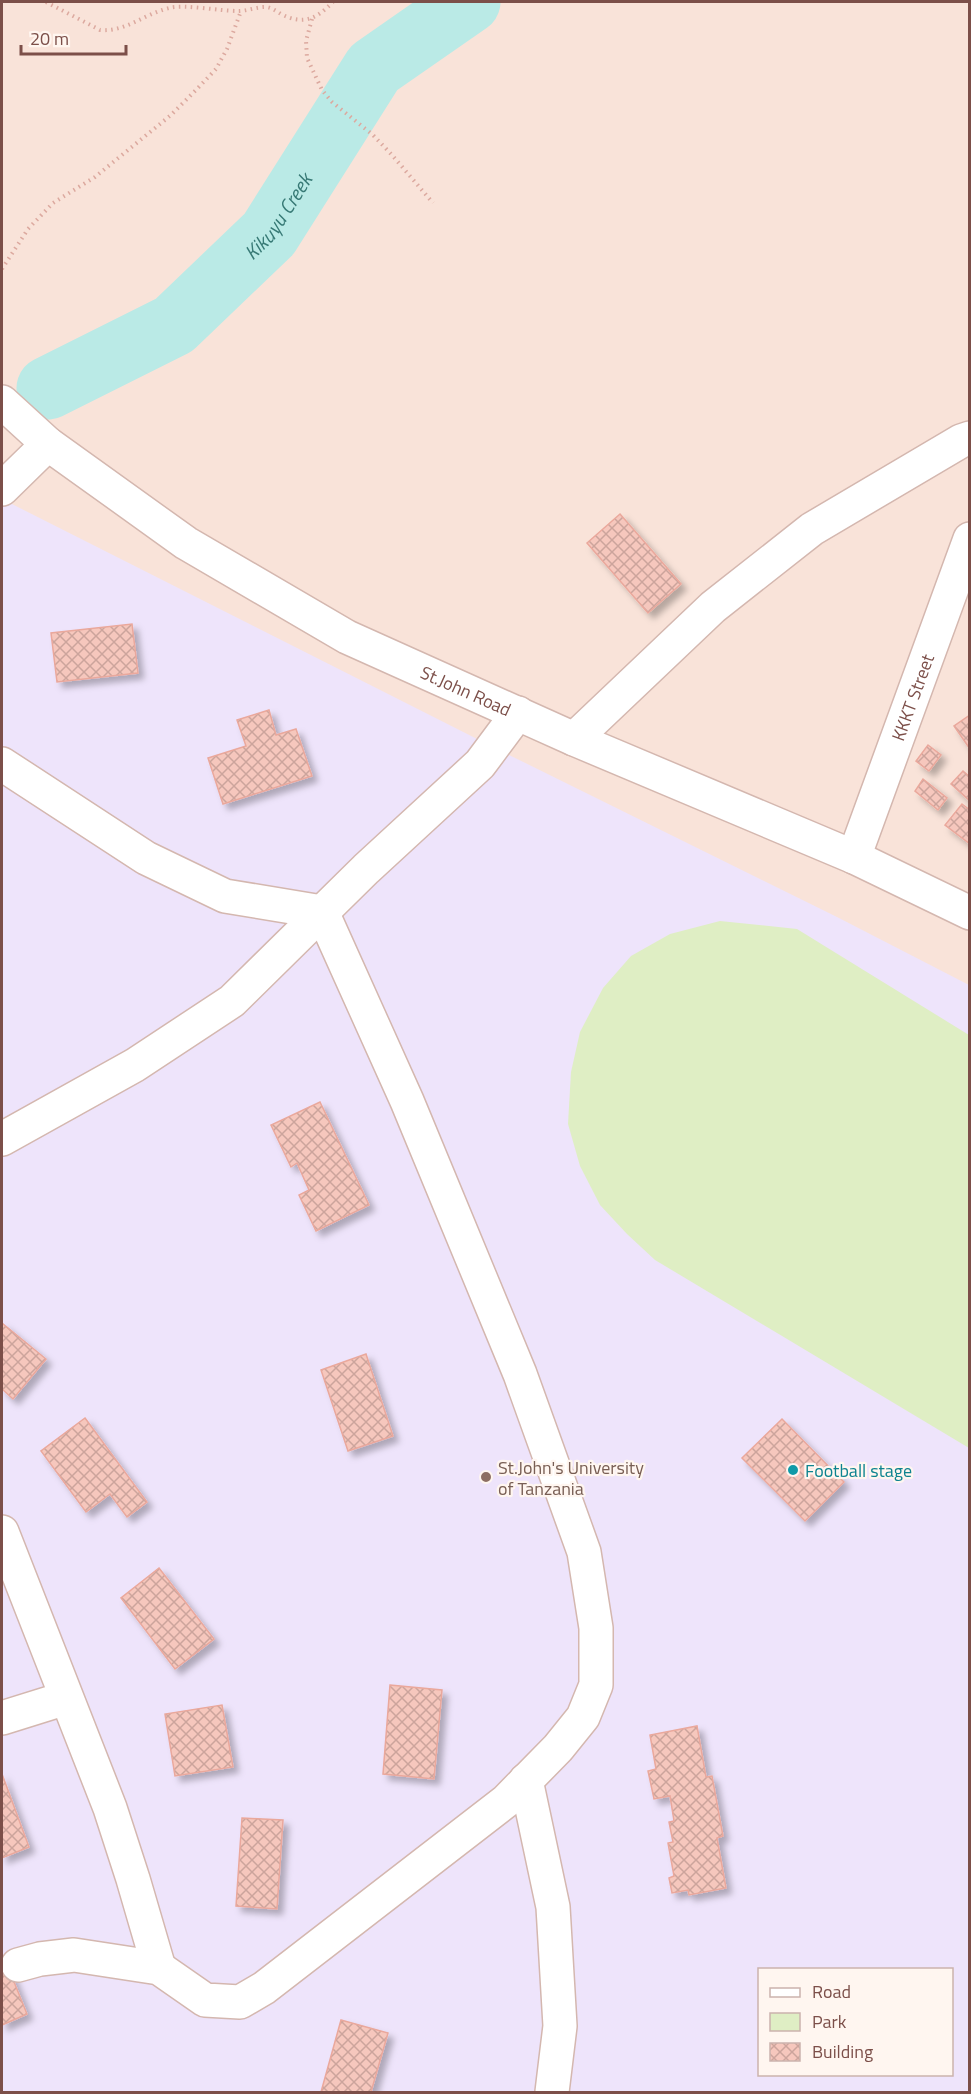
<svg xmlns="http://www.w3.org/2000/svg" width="971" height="2094" font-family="'Titillium Web',sans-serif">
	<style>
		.residential { fill: #f9e3d9; fill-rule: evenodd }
		.education { fill: #eee4fb; fill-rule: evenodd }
		.green { fill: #dfeec4 }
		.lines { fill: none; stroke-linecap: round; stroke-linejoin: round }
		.river { stroke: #baeae6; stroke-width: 63 }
		.building { fill: url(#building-cross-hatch); stroke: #eaa89c; stroke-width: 1.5; filter: url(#shadow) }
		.minor-casing { stroke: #d4b7af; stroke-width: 36 }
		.path { stroke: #dca99f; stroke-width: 4; stroke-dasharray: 1.5 4.5; stroke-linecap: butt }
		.minor { stroke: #fff; stroke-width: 33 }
		.culture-dot { fill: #0f9aa8; stroke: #fff6f0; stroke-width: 2 }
		.education-dot { fill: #8d6e63; stroke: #fff6f0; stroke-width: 2 }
		.labels { text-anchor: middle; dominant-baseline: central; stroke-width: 4.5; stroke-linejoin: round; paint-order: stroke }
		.street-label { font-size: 18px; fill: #7c4f49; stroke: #fff6f0 }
		.education-label { font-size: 18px; fill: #785e54; stroke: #fff6f0; text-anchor: start }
		.culture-label { font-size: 18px; fill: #0d838f; stroke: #fff6f0; text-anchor: start }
		.water-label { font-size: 20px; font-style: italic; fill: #387a76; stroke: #fff6f0 }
	</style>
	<defs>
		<pattern id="building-cross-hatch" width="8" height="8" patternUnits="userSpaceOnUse" patternTransform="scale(1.5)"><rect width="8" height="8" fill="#f6c7bd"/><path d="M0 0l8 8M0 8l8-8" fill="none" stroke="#cca49c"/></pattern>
		<filter id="shadow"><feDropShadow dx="5.5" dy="5.5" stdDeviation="3" flood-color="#0004"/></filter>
	</defs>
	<rect width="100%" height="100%" fill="#fef1e8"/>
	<path class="residential" d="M 2,2 L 969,2 L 969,2092 L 2,2092 ZM 760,1970 L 952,1970 L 952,2074 L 760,2074 Z"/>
	<path class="education" d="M 2,499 L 491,746 L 837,917 L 969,985 L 969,2092 L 2,2092 ZM 760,1970 L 952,1970 L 952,2074 L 760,2074 Z"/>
	<path class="green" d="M 720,921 L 797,929 L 969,1035 L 969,1448 L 655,1260 L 627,1234 L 600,1205 L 580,1166 L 568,1124 L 571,1072 L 580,1032 L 603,988 L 631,956 L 670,934 Z"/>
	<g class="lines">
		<path class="river" id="s1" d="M 48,388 L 174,325 L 269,234 L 374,68 L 469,2"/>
	</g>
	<g class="building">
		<path d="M 620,514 L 681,584 L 648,613 L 587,543 Z"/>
		<path d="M 132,624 L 138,673 L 57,682 L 51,633 Z"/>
		<path d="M 269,710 L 276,735 L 296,729 L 312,776 L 223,804 L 208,758 L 246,746 L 237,720 Z"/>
		<path d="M 970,715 L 970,749 L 954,726 Z"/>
		<path d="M 928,745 L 941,755 L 929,771 L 916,761 Z"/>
		<path d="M 963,771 L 970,777 L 970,801 L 951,784 Z"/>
		<path d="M 923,779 L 947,798 L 938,810 L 915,791 Z"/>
		<path d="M 962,804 L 970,810 L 970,844 L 945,825 Z"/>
		<path d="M 320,1102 L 369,1205 L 316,1231 L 299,1195 L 309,1190 L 297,1163 L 291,1167 L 271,1125 Z"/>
		<path d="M 2,1323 L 46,1359 L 13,1399 L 2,1389 Z"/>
		<path d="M 366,1354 L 393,1436 L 348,1451 L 321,1370 Z"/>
		<path d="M 85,1418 L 147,1502 L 127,1517 L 110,1494 L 86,1512 L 41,1451 Z"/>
		<path d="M 782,1419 L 844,1482 L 805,1521 L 742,1458 Z"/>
		<path d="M 159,1568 L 214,1639 L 175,1669 L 121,1598 Z"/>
		<path d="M 390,1685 L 442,1690 L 434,1779 L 383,1774 Z"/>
		<path d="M 222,1705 L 233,1767 L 175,1776 L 165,1714 Z"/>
		<path d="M 697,1726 L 706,1777 L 712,1776 L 723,1836 L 717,1838 L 726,1888 L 689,1895 L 688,1890 L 672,1893 L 669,1878 L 674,1876 L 668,1843 L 673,1842 L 669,1822 L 674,1821 L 670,1796 L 654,1799 L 648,1771 L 656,1769 L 650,1735 Z"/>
		<path d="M 2,1774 L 29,1847 L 2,1858 Z"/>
		<path d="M 242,1818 L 283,1820 L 277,1909 L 236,1906 Z"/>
		<path d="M 10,1972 L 27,2014 L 2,2025 L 2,1976 Z"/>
		<path d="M 341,2020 L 388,2033 L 371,2092 L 321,2092 Z"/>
	</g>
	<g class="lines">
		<defs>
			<g id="minor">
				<path id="s2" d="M 2,402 L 48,444 L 186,543 L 347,637 L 574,739 L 854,857 L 970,913"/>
				<path d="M 2,489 L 48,444"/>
				<path d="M 574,739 L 713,607 L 812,529 L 961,441 L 970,438"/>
				<path d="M 2,764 L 146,858 L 225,896 L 322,912 L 407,1101 L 520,1374 L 584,1552 L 596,1628 L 596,1685 L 583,1717 L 558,1748 L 506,1801 L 264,1988 L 240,2002 L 205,2000 L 159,1968 L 74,1955 L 40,1959 L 18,1965"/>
				<path id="s3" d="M 854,857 L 970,539"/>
				<path d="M 2,1139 L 135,1065 L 232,1001 L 366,869 L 480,764 L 518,713"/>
				<path d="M 2,1532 L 110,1808 L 133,1879 L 159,1968"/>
				<path d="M 2,1718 L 66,1698"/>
				<path d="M 526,1780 L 553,1907 L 560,2026 L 552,2092"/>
			</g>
		</defs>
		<use href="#minor" class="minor-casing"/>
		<g class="path">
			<path d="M 46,2 L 100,30 C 126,32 144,14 169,8 C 185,4 219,11 238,11 C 247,11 256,7 265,7 C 271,7 276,11 281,14 C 304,26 317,18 333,2"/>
			<path d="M 312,19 L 306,41 L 307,58 L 322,90 L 332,102 L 373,135 L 392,155 L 433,203"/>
			<path d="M 2,269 L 28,229 L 53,203 L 95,177 L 171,115 L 196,90 L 216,69 L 227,49 L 241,11"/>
		</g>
		<use href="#minor" class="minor"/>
	</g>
	<circle class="culture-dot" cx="793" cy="1470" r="6"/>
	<circle class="education-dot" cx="486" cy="1477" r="6"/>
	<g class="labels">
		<g class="street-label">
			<text stroke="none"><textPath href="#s2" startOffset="549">St.John Road</textPath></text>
			<text stroke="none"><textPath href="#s3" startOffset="170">KKKT Street</textPath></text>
		</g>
		<g class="education-label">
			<text x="498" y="1467">St.John's University<tspan x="498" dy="21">of Tanzania</tspan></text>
		</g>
		<g class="culture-label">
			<text x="805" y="1470">Football stage</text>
		</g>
		<g class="water-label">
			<text stroke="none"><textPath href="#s1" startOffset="292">Kikuyu Creek</textPath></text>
		</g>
	</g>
	<rect width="971" height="2094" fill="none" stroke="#7c4f49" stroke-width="6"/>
	<rect x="758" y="1968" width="195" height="108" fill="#fff6f0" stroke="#cbb3ad" stroke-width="1.5"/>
	<rect x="770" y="1988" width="30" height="9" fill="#ffffff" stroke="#cbb3ad" stroke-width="1.5"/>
	<text x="812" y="1998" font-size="18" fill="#7c4f49">Road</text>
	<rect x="770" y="2013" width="30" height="18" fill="#dfeec4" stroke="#cbb3ad" stroke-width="1.5"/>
	<text x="812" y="2028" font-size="18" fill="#7c4f49">Park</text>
	<rect x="770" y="2043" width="30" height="18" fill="url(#building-cross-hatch)" stroke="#cbb3ad" stroke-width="1.5"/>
	<text x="812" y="2058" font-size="18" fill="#7c4f49">Building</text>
	<path d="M21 45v9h105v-9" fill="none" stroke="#7c4f49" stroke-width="3"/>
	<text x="30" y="45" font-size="18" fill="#7c4f49" stroke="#fff6f0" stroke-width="4.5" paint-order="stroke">20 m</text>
</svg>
